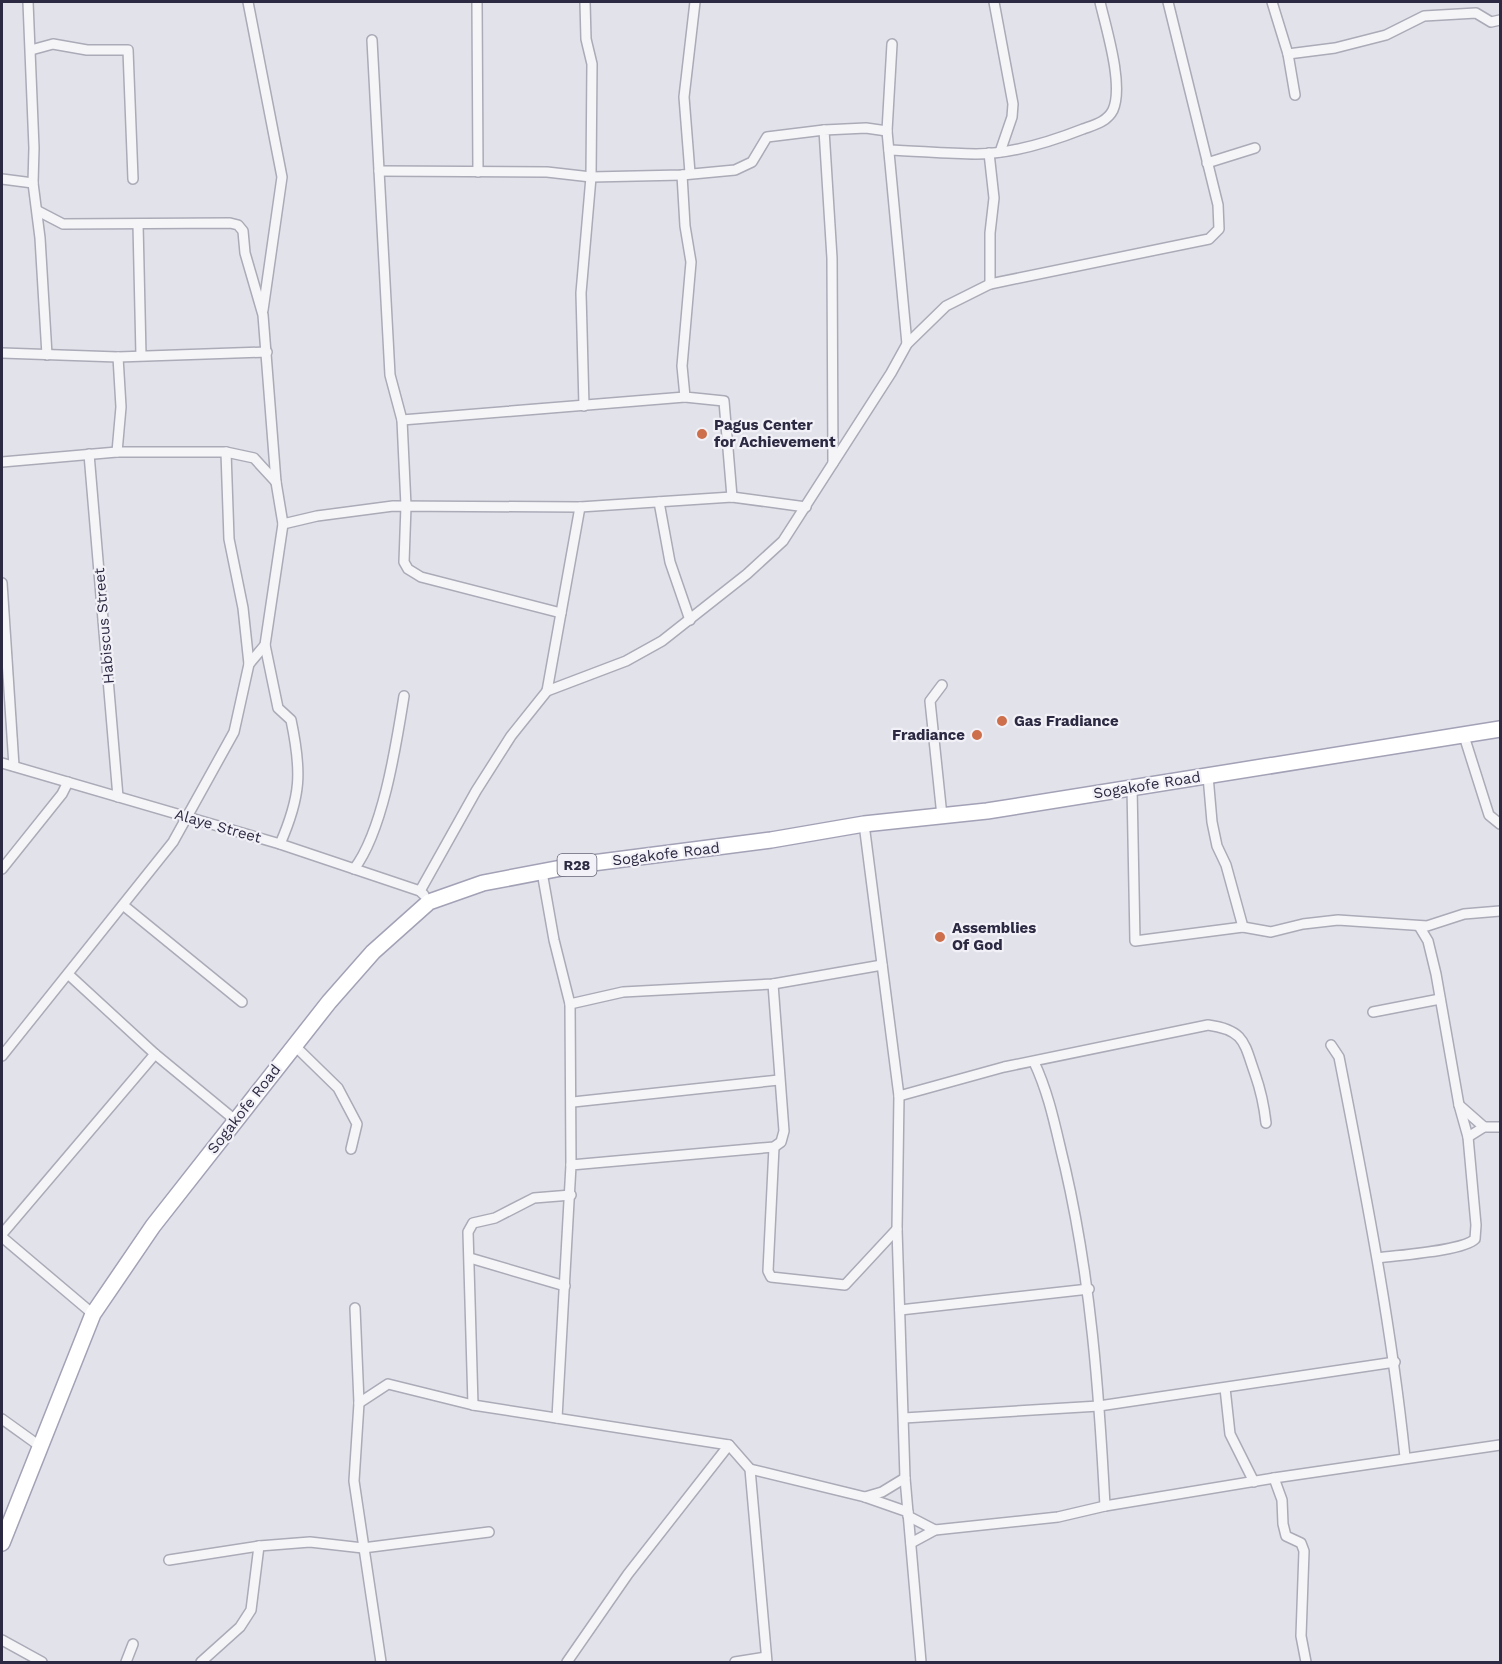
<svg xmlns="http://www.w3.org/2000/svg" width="1502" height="1664" font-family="'Work Sans',sans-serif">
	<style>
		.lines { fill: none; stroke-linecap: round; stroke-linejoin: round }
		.street-casing { stroke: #ababb8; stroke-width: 12 }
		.primary-casing { stroke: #a2a1b6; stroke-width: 18 }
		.street { stroke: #f5f5f8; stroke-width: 9 }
		.primary { stroke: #fff; stroke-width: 15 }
		.poi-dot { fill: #cc6f4a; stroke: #f2f1f7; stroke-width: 2 }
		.labels { text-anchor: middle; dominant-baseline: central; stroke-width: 4.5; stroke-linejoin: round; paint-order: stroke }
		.shield { fill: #f2f1f7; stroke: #676678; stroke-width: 1.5 }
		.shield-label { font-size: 14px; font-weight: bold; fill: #2c2a42 }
		.poi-label { font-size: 15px; font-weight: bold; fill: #2c2a42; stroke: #f2f1f7; text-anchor: start }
		.street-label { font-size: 15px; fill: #2c2a42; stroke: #f2f1f7 }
	</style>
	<rect width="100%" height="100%" fill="#e2e2ea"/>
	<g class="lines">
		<defs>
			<g id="street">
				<path d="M 28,2 L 34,148 L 33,183 L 40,238 L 47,355"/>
				<path d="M 248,2 L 282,177 L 263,310"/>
				<path d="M 477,2 L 478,172"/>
				<path d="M 994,2 L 1013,104 L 1012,117 L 1000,152"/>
				<path d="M 1272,2 L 1288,54 L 1295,95"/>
				<path d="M 372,40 L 390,375 L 402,420 L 406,506 L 404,562 L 408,569 L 421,577 L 561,613"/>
				<path d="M 892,44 L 887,131 L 907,344"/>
				<path d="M 31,50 L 53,44 L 87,50 L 128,50 L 133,179"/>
				<path d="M 1288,54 L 1335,48 L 1386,35 L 1424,16 L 1476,13 L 1491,22 L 1500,20"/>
				<path d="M 889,150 C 918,151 948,154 976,154 C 1012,154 1050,142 1083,129 C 1094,125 1107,122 1113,110 C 1124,85 1106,28 1100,2"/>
				<path d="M 989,153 L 994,198 L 990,233 L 990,284"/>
				<path d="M 1207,163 L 1255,148"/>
				<path d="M 379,171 L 547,172 L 591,177 L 682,175 L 735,170 L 752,162 L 767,137 L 824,130"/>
				<path d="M 690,173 L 684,97 L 695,2"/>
				<path d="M 682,175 L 685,226 L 691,262 L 682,366 L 685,397 L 724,401 L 732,497"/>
				<path d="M 2,179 L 33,183"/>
				<path d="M 38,211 L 63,224 L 230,223 L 238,225 L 243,231 L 245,253 L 263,315 L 276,482 L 283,524 L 265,645 L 249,664"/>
				<path d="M 138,224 L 141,355"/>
				<path d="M 2,353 L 118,357 L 267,352"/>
				<path d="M 584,406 L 581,293 L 591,177 L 592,64 L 586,39 L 585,2"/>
				<path d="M 402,420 L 685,397"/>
				<path d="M 117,452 L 121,407 L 118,357"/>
				<path d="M 89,454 L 118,797"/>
				<path d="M 2,462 L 117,452 L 226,452 L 254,458 L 276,482"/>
				<path d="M 833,463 L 832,258 L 824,130 L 866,128 L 887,131"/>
				<path d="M 659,502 L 670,562 L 690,620"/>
				<path d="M 283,524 L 317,516 L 393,506 L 580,507 L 732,497 L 806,507"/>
				<path d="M 2,583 L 14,766"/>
				<path d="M 265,645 L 278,708 L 291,720 C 302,772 301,796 280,844"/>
				<path d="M 942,685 L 930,701 L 942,816"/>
				<path d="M 547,691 L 580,507"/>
				<path d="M 1464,736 L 1489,815 L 1500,824"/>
				<path d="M 2,763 L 280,844 L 420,891 L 424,895"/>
				<path d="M 1208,776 L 1212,822 L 1217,846 L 1226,865 L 1243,927"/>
				<path d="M 1132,787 L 1135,941 L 1243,927 L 1271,932 L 1303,924 L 1338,920 L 1427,926 L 1464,914 L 1500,911"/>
				<path d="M 864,824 L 899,1096 L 1004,1067 L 1208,1025 C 1245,1030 1244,1043 1255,1074 C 1261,1091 1264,1105 1266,1123"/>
				<path d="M 2,869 L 62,794 L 68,782"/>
				<path d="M 354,869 C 383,831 396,746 404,696"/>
				<path d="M 542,872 L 554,940 L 570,1004 L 571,1165"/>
				<path d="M 420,891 L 476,791 L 511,736 L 547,691 L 626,661 L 662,641 L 747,574 L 783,541 L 891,373 L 907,344 L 946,306 L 990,284 L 1209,239 L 1219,229 L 1218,205 L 1168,2"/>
				<path d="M 123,905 L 242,1002"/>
				<path d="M 68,974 L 155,1054 L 235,1120"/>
				<path d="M 570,1004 L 623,992 L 773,984 L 882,965"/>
				<path d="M 1373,1012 L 1440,999"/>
				<path d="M 1331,1045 L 1339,1057 C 1365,1190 1391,1322 1405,1457"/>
				<path d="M 295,1046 L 338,1088 L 357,1124 L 351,1149"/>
				<path d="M 2,1056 L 173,842 L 234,732 L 249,664 L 243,608 L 229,539 L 226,452"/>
				<path d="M 1034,1062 C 1050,1096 1056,1131 1065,1167 C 1091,1280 1099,1391 1105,1506 L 1274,1478 L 1500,1445"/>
				<path d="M 899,1096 L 897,1229 L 905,1478 L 921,1662"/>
				<path d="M 573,1102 L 779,1080"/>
				<path d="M 1459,1105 L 1484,1127"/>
				<path d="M 1468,1137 L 1484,1127 L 1500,1127"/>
				<path d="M 774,1147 L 768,1271 L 771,1277 L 845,1285 L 897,1229"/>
				<path d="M 2,1234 L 155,1054"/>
				<path d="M 2,1237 L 93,1314"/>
				<path d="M 470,1258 L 565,1286"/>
				<path d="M 1378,1258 C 1398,1255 1463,1251 1475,1239 L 1476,1225 L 1468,1137 L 1459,1105 L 1436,974 L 1428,941 L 1419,926"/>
				<path d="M 355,1308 L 359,1403 L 354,1481 L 381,1662"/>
				<path d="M 900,1310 L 1089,1289"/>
				<path d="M 1225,1388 L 1230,1434 L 1254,1482"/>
				<path d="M 359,1403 L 388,1384 L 473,1405 L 729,1445 L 750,1469 L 767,1662"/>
				<path d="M 473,1405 L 468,1232 L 473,1223 L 495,1218 L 534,1198 L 571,1195"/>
				<path d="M 557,1418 L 571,1165 L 774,1147 L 781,1142 L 784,1131 L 773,984"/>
				<path d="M 904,1418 L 1099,1406 L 1395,1362"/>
				<path d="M 2,1419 L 41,1447"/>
				<path d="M 750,1469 L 865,1497 L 908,1512"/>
				<path d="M 1274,1478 L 1282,1500 L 1283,1524 L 1286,1536 L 1301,1543 L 1304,1551 L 1301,1636 L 1306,1662"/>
				<path d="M 865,1497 L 882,1492 L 905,1478"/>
				<path d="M 908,1516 L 935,1530"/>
				<path d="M 911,1543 L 935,1530 L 1058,1517 L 1105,1506"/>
				<path d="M 169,1560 L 259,1546 L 310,1542 L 363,1548 L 489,1532"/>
				<path d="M 2,1640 L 42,1662"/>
				<path d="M 126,1662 L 133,1644"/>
				<path d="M 201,1662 L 240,1627 L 251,1610 L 259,1546"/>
				<path d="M 567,1662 L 628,1574 L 729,1445"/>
				<path d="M 735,1662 L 766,1657"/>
			</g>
			<path id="primary" d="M 2,1543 L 93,1314 L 153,1226 L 329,1002 L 373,952 L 429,902 L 483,883 L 577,865 L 771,840 L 864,824 L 987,811 L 1500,729"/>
		</defs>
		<use href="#street" class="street-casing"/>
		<use href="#primary" class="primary-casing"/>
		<use href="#street" class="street"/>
		<use href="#primary" class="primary"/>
	</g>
	<g class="poi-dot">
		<circle cx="702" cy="434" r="6"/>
		<circle cx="1002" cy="721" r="6"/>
		<circle cx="977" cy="735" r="6"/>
		<circle cx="940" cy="937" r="6"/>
	</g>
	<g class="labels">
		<rect class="shield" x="557.5" y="854" width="39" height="22" rx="4.5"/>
		<g class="shield-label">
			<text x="577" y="865">R28</text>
		</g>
		<g class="poi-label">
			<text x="714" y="425">Pagus Center<tspan x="714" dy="17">for Achievement</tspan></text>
			<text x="1014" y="721">Gas Fradiance</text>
			<text x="965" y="735" text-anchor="end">Fradiance</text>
			<text x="952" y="928">Assemblies<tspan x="952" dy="17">Of God</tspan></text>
		</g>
		<g class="street-label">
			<text transform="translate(104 626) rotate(-95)">Habiscus Street</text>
			<text transform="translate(1147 785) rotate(-9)">Sogakofe Road</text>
			<text transform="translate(218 826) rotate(16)">Alaye Street</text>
			<text transform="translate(666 854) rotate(-7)">Sogakofe Road</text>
			<text transform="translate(244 1109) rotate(-52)">Sogakofe Road</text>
		</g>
	</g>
	<rect width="1502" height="1664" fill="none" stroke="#2c2a42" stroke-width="6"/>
</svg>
